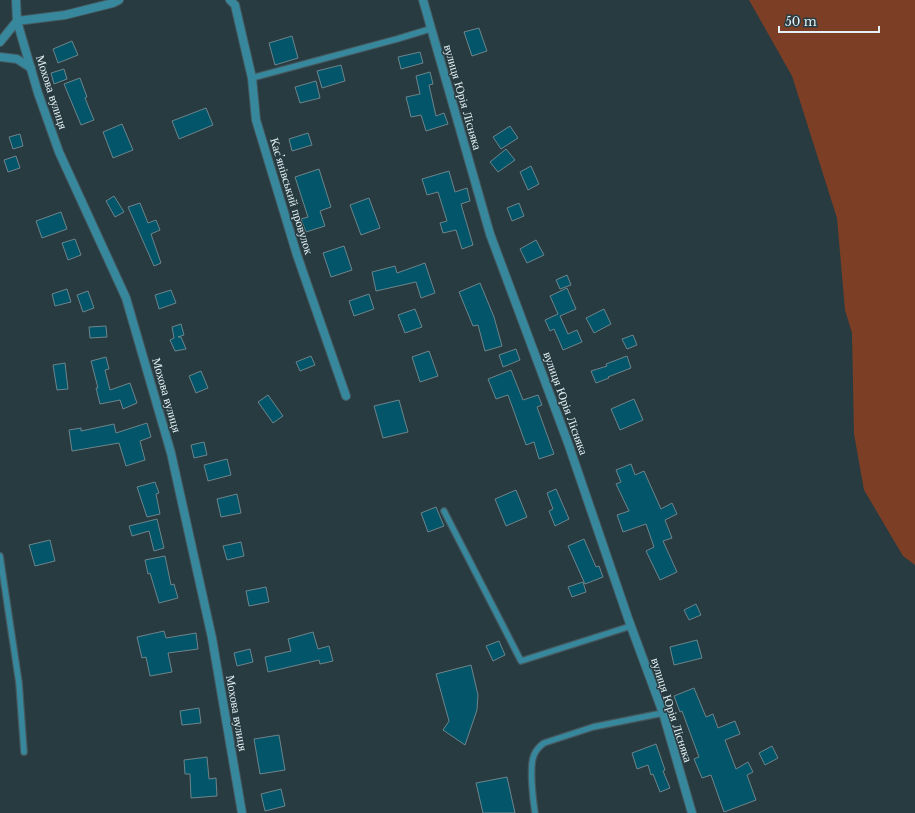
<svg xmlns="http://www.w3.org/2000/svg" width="915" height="813" font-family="'Libre Baskerville',serif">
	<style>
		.green { fill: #7c3f25 }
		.building { fill: #035669; stroke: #6e848b }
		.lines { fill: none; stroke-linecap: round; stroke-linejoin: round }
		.service-casing { stroke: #45585e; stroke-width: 8 }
		.minor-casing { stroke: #45585e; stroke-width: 10 }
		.service { stroke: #37879d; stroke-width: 5.5 }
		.minor { stroke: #37879d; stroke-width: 8 }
		.labels { text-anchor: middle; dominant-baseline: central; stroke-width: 3; stroke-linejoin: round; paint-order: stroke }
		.street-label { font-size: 12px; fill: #e5f1f4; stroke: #273b41 }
	</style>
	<rect width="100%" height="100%" fill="#273b41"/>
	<path class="green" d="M 749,0 L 915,0 L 915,565 L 903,556 L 864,490 L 854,434 L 852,333 L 845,310 L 837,218 L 792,76 Z"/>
	<g class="building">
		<path d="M 479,28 L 487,51 L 472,56 L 464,32 Z"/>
		<path d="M 292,36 L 298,58 L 275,65 L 269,43 Z"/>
		<path d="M 72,41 L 78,55 L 58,63 L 53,49 Z"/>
		<path d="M 420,52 L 423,63 L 401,69 L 398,57 Z"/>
		<path d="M 341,65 L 345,81 L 322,88 L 317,71 Z"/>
		<path d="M 64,69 L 67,79 L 54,84 L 51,73 Z"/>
		<path d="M 430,72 L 433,84 L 429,85 L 436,116 L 444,113 L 448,124 L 426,131 L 421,115 L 411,117 L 406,97 L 420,94 L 416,76 Z"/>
		<path d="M 80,78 L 87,97 L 85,98 L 94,120 L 81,125 L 64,84 Z"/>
		<path d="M 316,81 L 320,98 L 300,103 L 295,87 Z"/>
		<path d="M 206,108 L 213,125 L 179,139 L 172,121 Z"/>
		<path d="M 122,124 L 133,150 L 113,158 L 103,132 Z"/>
		<path d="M 510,126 L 518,138 L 501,149 L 493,137 Z"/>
		<path d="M 308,133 L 312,145 L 292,151 L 289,139 Z"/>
		<path d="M 20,134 L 23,146 L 13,149 L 9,137 Z"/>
		<path d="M 506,149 L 515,160 L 498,172 L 490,162 Z"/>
		<path d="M 16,156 L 20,168 L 8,172 L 4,160 Z"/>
		<path d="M 531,166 L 539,184 L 528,190 L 520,172 Z"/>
		<path d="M 319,169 L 331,207 L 320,211 L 325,226 L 306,232 L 301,219 L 308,217 L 295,177 Z"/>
		<path d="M 449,171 L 455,192 L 467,188 L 470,201 L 461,204 L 473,245 L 462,249 L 456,230 L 443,233 L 440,223 L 447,221 L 438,192 L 427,195 L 422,179 Z"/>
		<path d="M 114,196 L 124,212 L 115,217 L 106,201 Z"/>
		<path d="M 369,198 L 380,228 L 361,235 L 350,205 Z"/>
		<path d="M 140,203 L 148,223 L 156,220 L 160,230 L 151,234 L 161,263 L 154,266 L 128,207 Z"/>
		<path d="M 519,203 L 524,216 L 512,221 L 507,208 Z"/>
		<path d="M 61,212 L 67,229 L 42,238 L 36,221 Z"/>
		<path d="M 75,239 L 81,255 L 68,260 L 62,243 Z"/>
		<path d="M 536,240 L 544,255 L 527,263 L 520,249 Z"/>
		<path d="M 344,246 L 352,270 L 331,277 L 323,253 Z"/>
		<path d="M 425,263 L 435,293 L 421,298 L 416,282 L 376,291 L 372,272 L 395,266 L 397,273 Z"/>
		<path d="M 567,275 L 571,285 L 560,289 L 556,280 Z"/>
		<path d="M 480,283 L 494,317 L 502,346 L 485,351 L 478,325 L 473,326 L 459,292 Z"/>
		<path d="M 567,288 L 576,309 L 560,316 L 568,334 L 577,330 L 582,342 L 563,350 L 554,329 L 550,331 L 545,320 L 558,314 L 550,296 Z"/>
		<path d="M 67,289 L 71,302 L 55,306 L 52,294 Z"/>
		<path d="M 171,290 L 176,303 L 159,309 L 155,295 Z"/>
		<path d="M 88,291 L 94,308 L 83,312 L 77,295 Z"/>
		<path d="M 369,294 L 374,309 L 354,316 L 349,301 Z"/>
		<path d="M 415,309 L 422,327 L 405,333 L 398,315 Z"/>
		<path d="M 604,309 L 611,324 L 594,333 L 586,318 Z"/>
		<path d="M 181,324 L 184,335 L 178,337 L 181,337 L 186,349 L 175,351 L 170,340 L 174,338 L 172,327 Z"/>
		<path d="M 106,326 L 107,337 L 90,338 L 89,327 Z"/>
		<path d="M 633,335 L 637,345 L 627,349 L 622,339 Z"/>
		<path d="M 516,349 L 520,360 L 503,367 L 499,355 Z"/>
		<path d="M 429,351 L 438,376 L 420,382 L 412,357 Z"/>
		<path d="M 311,356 L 315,365 L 300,371 L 296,362 Z"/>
		<path d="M 627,356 L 631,368 L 608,377 L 609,378 L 596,383 L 591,371 L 607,366 L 606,364 Z"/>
		<path d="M 106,357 L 109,369 L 105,370 L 110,390 L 130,383 L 137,403 L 123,409 L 120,400 L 100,404 L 96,388 L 98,388 L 91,361 Z"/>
		<path d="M 65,363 L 68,389 L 57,390 L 53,365 Z"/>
		<path d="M 511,370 L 523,400 L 538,395 L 542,405 L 537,407 L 554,454 L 539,459 L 534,442 L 526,445 L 508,395 L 496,399 L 488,379 Z"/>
		<path d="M 201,371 L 208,388 L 196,393 L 189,376 Z"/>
		<path d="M 268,395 L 283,416 L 273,423 L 258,402 Z"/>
		<path d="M 634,399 L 643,420 L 620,430 L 611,409 Z"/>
		<path d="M 399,400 L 408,432 L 383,438 L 374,406 Z"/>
		<path d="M 147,423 L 151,437 L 140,441 L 145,460 L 126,466 L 119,443 L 72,451 L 69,430 L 81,428 L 81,431 L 114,424 L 116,433 Z"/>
		<path d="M 204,442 L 207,455 L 194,458 L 191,445 Z"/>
		<path d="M 227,459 L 231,475 L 208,481 L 204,465 Z"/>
		<path d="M 631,464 L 635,475 L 644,471 L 661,509 L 672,503 L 677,514 L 665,520 L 672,538 L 663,541 L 677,572 L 660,580 L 646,551 L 654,547 L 646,524 L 623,532 L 617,515 L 629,511 L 616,484 L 621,482 L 616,470 Z"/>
		<path d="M 155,482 L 159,493 L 156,494 L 160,514 L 147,517 L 137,487 Z"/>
		<path d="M 556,489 L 569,519 L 555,526 L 549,511 L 553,509 L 547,493 Z"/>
		<path d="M 516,490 L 527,517 L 506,526 L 495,499 Z"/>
		<path d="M 237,494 L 241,513 L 221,517 L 217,499 Z"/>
		<path d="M 436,507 L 444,526 L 428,532 L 421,513 Z"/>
		<path d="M 157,519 L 164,548 L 154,551 L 149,531 L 132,536 L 129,526 Z"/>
		<path d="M 584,539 L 596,567 L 599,566 L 603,577 L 585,584 L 568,546 Z"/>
		<path d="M 50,540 L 55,561 L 35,566 L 29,545 Z"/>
		<path d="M 241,542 L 244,556 L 227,560 L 223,546 Z"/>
		<path d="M 165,556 L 171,585 L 174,584 L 178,598 L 159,603 L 150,573 L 148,574 L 145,560 Z"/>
		<path d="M 583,582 L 586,592 L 572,597 L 568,587 Z"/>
		<path d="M 266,587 L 269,602 L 249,606 L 246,591 Z"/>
		<path d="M 696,604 L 701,615 L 689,620 L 684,610 Z"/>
		<path d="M 164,631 L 166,638 L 196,633 L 198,649 L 168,653 L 172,672 L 150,676 L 146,657 L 142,658 L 137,637 Z"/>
		<path d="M 313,632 L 318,649 L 329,646 L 333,661 L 320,664 L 319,660 L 268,672 L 265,657 L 291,651 L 288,639 Z"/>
		<path d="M 697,640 L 702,658 L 674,665 L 670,647 Z"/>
		<path d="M 499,641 L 505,655 L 493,661 L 486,646 Z"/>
		<path d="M 250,649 L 253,662 L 237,666 L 234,653 Z"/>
		<path d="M 471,665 L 478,695 L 477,710 L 465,745 L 443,730 L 449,721 L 436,674 Z"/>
		<path d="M 694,688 L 706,717 L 713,714 L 718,728 L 735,721 L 740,734 L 725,740 L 736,769 L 748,762 L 753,772 L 747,775 L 756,800 L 724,812 L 711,775 L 702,778 L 694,759 L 699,757 L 682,711 L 680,712 L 674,696 Z"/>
		<path d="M 199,708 L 201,723 L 182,725 L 180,711 Z"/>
		<path d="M 279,735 L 285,770 L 260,774 L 254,739 Z"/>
		<path d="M 656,744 L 665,770 L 663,771 L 670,788 L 660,792 L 653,774 L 651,775 L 648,765 L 637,769 L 632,753 Z"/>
		<path d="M 772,746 L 778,758 L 765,765 L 759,753 Z"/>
		<path d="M 207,757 L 209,779 L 216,778 L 217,796 L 191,798 L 190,774 L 185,774 L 184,760 Z"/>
		<path d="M 507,777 L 515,813 L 483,813 L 476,783 Z"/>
		<path d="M 281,789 L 285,806 L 265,811 L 261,794 Z"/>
	</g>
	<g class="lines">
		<defs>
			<g id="service">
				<path d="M 252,78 L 397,39 L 430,29"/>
				<path d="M 444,511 L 521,661 L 631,626"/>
				<path d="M 0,556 L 19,683 L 24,752"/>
				<path d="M 535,813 C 533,800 529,766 534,755 C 536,750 540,746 544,743 L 593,727 L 663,713"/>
			</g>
			<g id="minor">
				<path d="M 16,0 L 17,21 L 38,93 L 59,152 L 126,298 L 171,453 L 212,638 L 242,813"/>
				<path d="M 230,0 L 235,5 L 252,78 L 256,120 L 297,255 L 346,396"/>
				<path d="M 423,0 L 490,234 L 568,443 L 629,621 L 663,713 L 692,813"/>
				<path d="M 0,42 L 17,21 L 65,15 L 113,3 L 119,0"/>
				<path d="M 0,57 L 17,59 L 31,68"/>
			</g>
		</defs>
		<use href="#service" class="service-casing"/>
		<use href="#minor" class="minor-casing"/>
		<use href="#service" class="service"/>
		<use href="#minor" class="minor"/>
	</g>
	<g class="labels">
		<g class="street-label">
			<text transform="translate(52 92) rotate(72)">Мохова вулиця</text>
			<text transform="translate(463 97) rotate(74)">вулиця Юрія Лісняка</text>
			<text transform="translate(292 196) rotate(73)">Касʼянівський провулок</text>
			<text transform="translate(167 395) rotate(74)">Мохова вулиця</text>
			<text transform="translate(566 403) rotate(70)">вулиця Юрія Лісняка</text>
			<text transform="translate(672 710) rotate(72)">вулиця Юрія Лісняка</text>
			<text transform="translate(237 713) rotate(80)">Мохова вулиця</text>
		</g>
	</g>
	<path d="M779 26v6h100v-6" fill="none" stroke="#e5f1f4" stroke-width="2"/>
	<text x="785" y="26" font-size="12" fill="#e5f1f4" stroke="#273b41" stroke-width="3" paint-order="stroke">50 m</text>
</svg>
